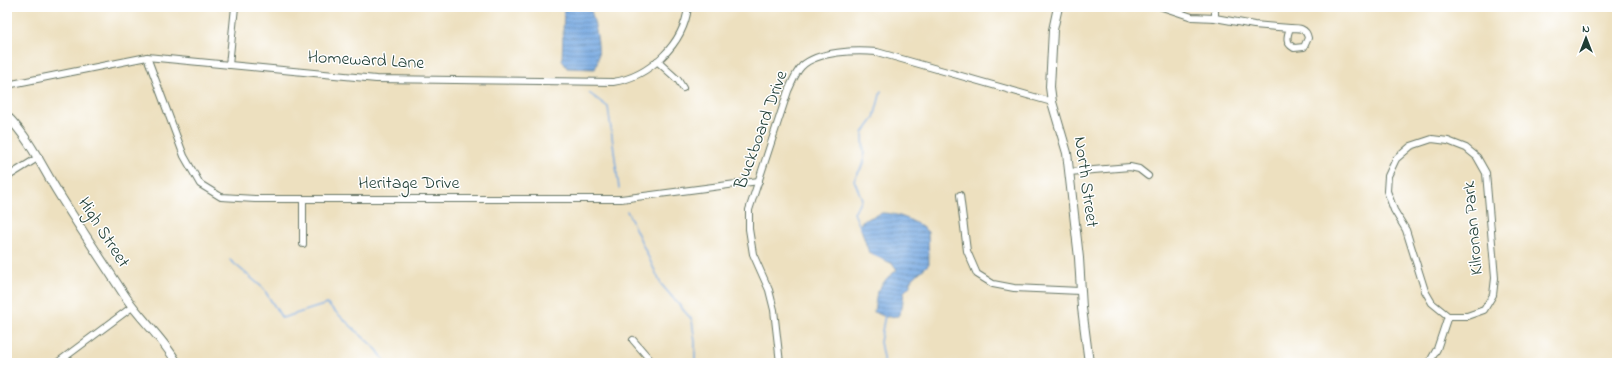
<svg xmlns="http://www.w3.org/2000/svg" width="1624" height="370" font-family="'Indie Flower',sans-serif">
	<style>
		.water { fill: url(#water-rules); stroke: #4a728a }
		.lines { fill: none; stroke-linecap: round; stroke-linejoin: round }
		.stream { stroke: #74a7e0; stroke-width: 1.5 }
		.minor-casing { stroke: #677665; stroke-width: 8 }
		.tertiary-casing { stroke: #677665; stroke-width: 10 }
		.minor { stroke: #fff; stroke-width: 6 }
		.tertiary { stroke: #fff; stroke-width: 8 }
		.labels { text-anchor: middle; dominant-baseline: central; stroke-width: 3; stroke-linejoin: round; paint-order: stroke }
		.street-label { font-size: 18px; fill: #1f3d34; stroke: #fff }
	</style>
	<defs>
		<pattern id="water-rules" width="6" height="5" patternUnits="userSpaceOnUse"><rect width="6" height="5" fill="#74a7e0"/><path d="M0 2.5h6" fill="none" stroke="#5f89b6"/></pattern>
	</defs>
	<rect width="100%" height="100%" fill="#fff"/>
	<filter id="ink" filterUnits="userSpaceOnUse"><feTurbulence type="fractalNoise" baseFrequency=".025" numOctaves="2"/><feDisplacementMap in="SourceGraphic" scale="8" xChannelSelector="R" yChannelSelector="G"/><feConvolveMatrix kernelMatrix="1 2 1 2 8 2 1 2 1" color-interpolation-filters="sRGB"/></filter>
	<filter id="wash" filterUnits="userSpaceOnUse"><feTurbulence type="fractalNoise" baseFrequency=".012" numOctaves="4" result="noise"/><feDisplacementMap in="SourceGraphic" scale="16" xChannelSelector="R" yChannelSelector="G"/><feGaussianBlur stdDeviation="0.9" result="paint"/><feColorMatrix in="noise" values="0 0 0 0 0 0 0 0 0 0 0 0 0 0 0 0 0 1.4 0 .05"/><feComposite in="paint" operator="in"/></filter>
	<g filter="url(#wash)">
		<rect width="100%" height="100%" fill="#ede0bf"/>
		<g class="water">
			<path d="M 564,7 L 590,7 C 595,23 603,55 595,69 L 567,68 L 562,60 Z"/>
			<path d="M 882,213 C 898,213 916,221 928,232 L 929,264 L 910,281 L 910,286 L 904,292 L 902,308 L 898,316 L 886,317 L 874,312 L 877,291 L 888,277 L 897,270 L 893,264 L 869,253 L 860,226 L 862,221 Z"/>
		</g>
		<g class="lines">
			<g class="stream">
				<path d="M 589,93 L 608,107 L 619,188"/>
				<path d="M 627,211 L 661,284 L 692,320 L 695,342 L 695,363"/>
				<path d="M 861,229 L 854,213 L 862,199 L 854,180 L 864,163 L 863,133 L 874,118 L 881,91"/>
				<path d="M 230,260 L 263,288 L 282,318 L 327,304 L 377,350 L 386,363"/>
				<path d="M 884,363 L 880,342 L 885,315"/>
				<path d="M 1313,363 L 1314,363"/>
			</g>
		</g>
	</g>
	<g filter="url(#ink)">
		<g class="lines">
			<defs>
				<g id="minor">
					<path d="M 1162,7 L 1192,17 L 1215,18 L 1254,25 L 1290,28"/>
					<path d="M 1215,18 L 1215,7"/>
					<path d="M 1290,28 C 1299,28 1306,28 1308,38 L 1304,47 L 1294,48 C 1285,43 1287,36 1290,28 Z"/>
					<path d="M 147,57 L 184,156 L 200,184 L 221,197 L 255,199 L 621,199 L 759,181"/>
					<path d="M 657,61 L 678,80 L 683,88"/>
					<path d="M 229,65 L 235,7"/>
					<path d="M 7,85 L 147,57 L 376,79 L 613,82 C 649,77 684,44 688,7"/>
					<path d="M 1432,139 L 1448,141 L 1466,148 L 1477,157 L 1486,173 L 1495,278 L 1493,295 L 1484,310 L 1467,316 L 1448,316 L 1432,303 L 1425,291 L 1406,230 L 1394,210 L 1387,191 L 1388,176 L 1396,159 L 1411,146 Z"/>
					<path d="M 1069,172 L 1130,167 L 1139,169 L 1148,176"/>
					<path d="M 7,177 L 39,157"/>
					<path d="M 960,195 L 967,251 L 977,274 L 993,284 L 1014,288 L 1080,291"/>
					<path d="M 303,199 L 303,244"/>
					<path d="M 633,340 L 653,363"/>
					<path d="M 57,363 L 132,307"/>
					<path d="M 780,363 L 774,310 L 769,290 L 753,254 L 749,229 L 749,210 L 788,91 C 792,83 795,73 802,66 C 818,51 856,50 877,52 L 1052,102"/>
					<path d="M 1429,363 L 1437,349 L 1448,316"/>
				</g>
				<g id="tertiary">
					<path d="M 1058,7 L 1053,30 L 1050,87 L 1052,102 L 1067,153 L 1079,258 L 1082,308 L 1089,363"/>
					<path d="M 7,116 C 30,139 42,167 59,194 C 80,228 103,262 125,296 C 141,320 163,338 177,363"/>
				</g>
			</defs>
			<use href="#minor" class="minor-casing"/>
			<use href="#tertiary" class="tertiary-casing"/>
			<use href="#minor" class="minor"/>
			<use href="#tertiary" class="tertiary"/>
		</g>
	</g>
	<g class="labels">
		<g class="street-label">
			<text transform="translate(366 61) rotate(3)">Homeward Lane</text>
			<text transform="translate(762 130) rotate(-70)">Buckboard Drive</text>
			<text transform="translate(1085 182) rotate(82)">North Street</text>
			<text x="409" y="184">Heritage Drive</text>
			<text transform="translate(1474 228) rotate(-95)">Kilronan Park</text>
			<text transform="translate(103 233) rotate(57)">High Street</text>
		</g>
	</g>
	<rect width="1624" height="370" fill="none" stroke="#fff" stroke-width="24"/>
	<g transform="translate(1586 38)" stroke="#ffffff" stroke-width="3" paint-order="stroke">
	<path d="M0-3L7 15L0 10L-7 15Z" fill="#1f3d34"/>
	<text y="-6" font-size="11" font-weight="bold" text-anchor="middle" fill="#1f3d34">N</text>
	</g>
</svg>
